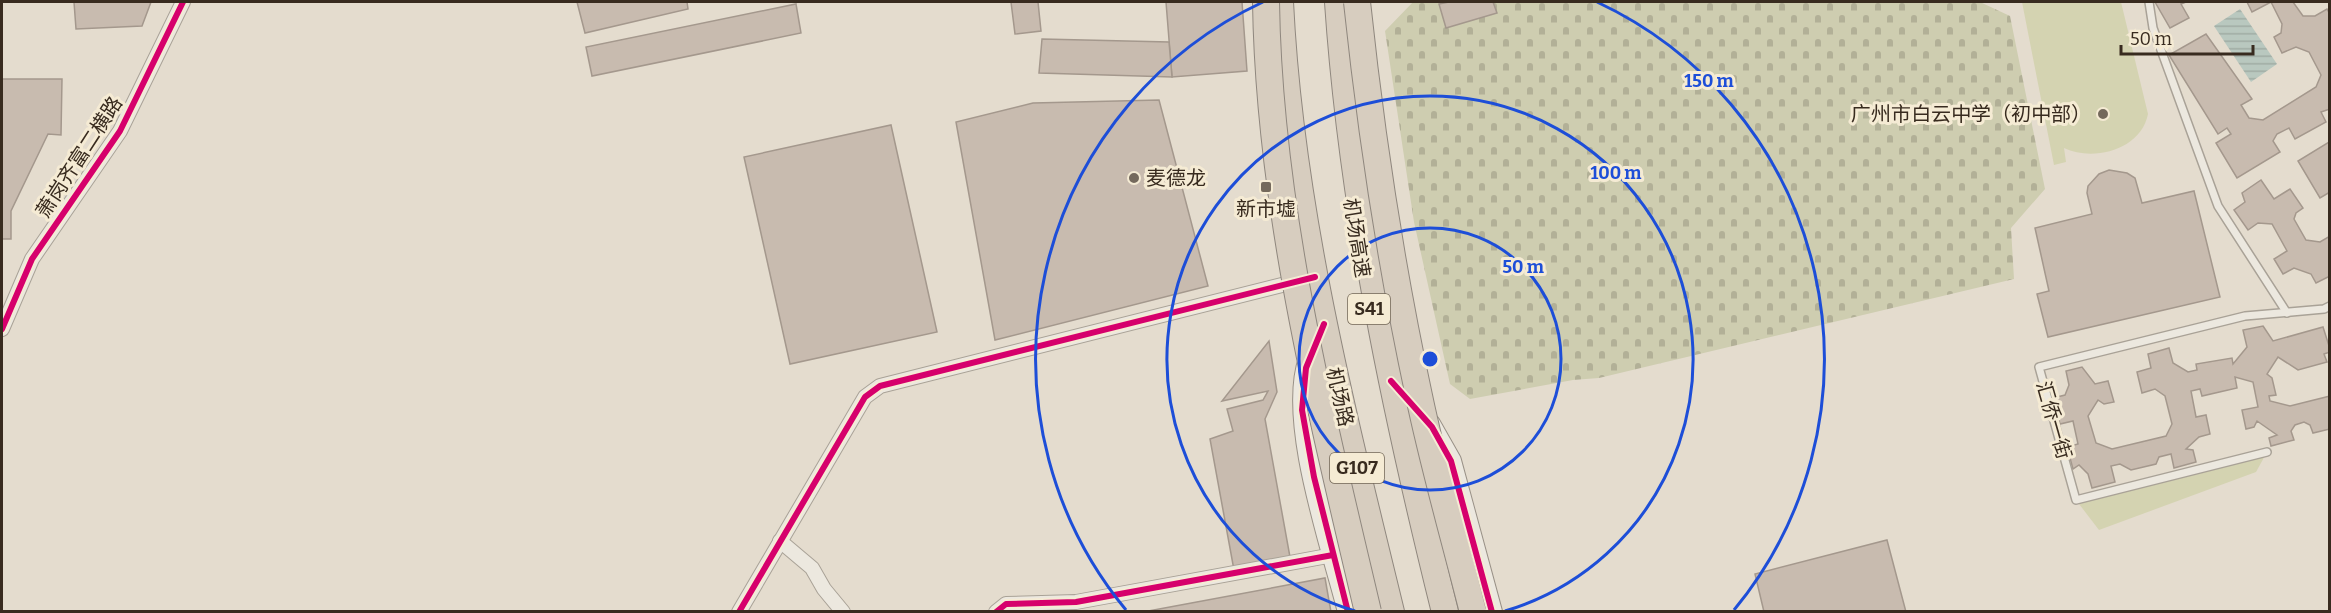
<svg xmlns="http://www.w3.org/2000/svg" width="2331" height="613" font-family="Bitter,'Noto Sans SC',serif">
	<style>
		.cemetery { fill: url(#cemetery-stones) }
		.green { fill: #d4d3b1 }
		.water { fill: url(#water-rules) }
		.building { fill: #c8bbaf; stroke: #a4988d; stroke-width: 1.5 }
		.lines { fill: none; stroke-linecap: round; stroke-linejoin: round }
		.lane-casing { stroke: #a9a297; stroke-width: 10 }
		.street-casing { stroke: #a9a297; stroke-width: 16 }
		.secondary-casing { stroke: #999187; stroke-width: 22 }
		.highway-casing { stroke: #8f877e; stroke-width: 28 }
		.lane { stroke: #ece8df; stroke-width: 7 }
		.street { stroke: #ece8df; stroke-width: 14 }
		.secondary { stroke: #ece8df; stroke-width: 20 }
		.highway { stroke: #d7cdbf; stroke-width: 26 }
		.highway-bridge-casing { stroke: #8f877e; stroke-width: 28; stroke-linecap: butt }
		.highway-bridge { stroke: #d7cdbf; stroke-width: 26 }
		.cycleway-casing { stroke: #f5ebd4; stroke-width: 10 }
		.cycleway { stroke: #d6006c; stroke-width: 6 }
		.ring { fill: none; stroke: #1d4ed8; stroke-width: 3 }
		.poi-dot { fill: #74695c; stroke: #f5ebd4; stroke-width: 2 }
		.labels { text-anchor: middle; dominant-baseline: central; stroke-width: 6; stroke-linejoin: round; paint-order: stroke }
		.shield { fill: #f5ebd4; stroke: #716555; stroke-width: 1.5 }
		.shield-label { font-size: 18px; font-weight: bold; fill: #382b1f }
		.poi-label { font-size: 20px; fill: #382b1f; stroke: #f5ebd4; text-anchor: end }
		.street-label { font-size: 20px; fill: #382b1f; stroke: #f5ebd4 }
		.centre { fill: #1d4ed8; stroke: #f5ebd4; stroke-width: 3 }
		.ring-label { font-size: 18px; text-anchor: middle; font-weight: bold; fill: #1d4ed8; stroke: #f5ebd4; stroke-width: 6; stroke-linejoin: round; paint-order: stroke }
	</style>
	<defs>
		<pattern id="cemetery-stones" width="16" height="16" patternUnits="userSpaceOnUse" patternTransform="scale(1.5)"><rect width="16" height="16" fill="#cecdb0"/><path d="M2 7V4a2 2 0 0 1 4 0v3zM10 15v-3a2 2 0 0 1 4 0v3z" fill="#b2b097"/></pattern>
		<pattern id="water-rules" width="6" height="5" patternUnits="userSpaceOnUse" patternTransform="scale(1.5)"><rect width="6" height="5" fill="#b9c8bf"/><path d="M0 2.5h6" fill="none" stroke="#a0aca4"/></pattern>
	</defs>
	<rect width="100%" height="100%" fill="#e4dcce"/>
	<path class="cemetery" d="M 1413,2 L 1980,2 L 2010,16 L 2045,189 L 2011,228 L 2014,279 L 1599,378 L 1573,380 L 1470,399 L 1450,384 L 1414,222 L 1385,31 Z"/>
	<g class="green">
		<path d="M 2022,2 L 2121,2 L 2148,114 C 2141,150 2093,162 2064,148 L 2066,162 L 2054,165 Z"/>
		<path d="M 2267,452 L 2256,472 L 2099,530 L 2076,500 Z"/>
	</g>
	<path class="water" d="M 2240,9 L 2277,64 L 2251,82 L 2214,26 Z"/>
	<g class="building">
		<path d="M 74,2 L 151,2 L 142,26 L 76,29 Z"/>
		<path d="M 577,2 L 687,2 L 688,9 L 585,33 Z"/>
		<path d="M 1011,2 L 1038,2 L 1041,31 L 1015,34 Z"/>
		<path d="M 1166,2 L 1242,2 L 1247,71 L 1172,77 Z"/>
		<path d="M 1449,2 L 1493,2 L 1497,13 L 1446,28 L 1439,4 Z"/>
		<path d="M 2155,2 L 2186,2 L 2181,4 L 2189,18 L 2170,28 Z"/>
		<path d="M 2247,2 L 2293,2 L 2303,16 L 2315,16 L 2327,9 L 2330,14 L 2330,109 L 2321,112 L 2326,122 L 2295,139 L 2289,128 L 2277,134 L 2273,141 L 2280,152 L 2237,178 L 2216,143 L 2231,134 L 2227,128 L 2218,134 L 2169,55 L 2206,34 L 2252,99 L 2241,105 L 2249,118 L 2263,120 L 2316,87 L 2321,75 L 2309,52 L 2296,47 L 2282,53 L 2274,37 L 2281,33 L 2282,24 L 2271,2 L 2252,12 Z"/>
		<path d="M 796,4 L 801,33 L 592,76 L 586,47 Z"/>
		<path d="M 1042,39 L 1169,42 L 1172,77 L 1039,73 Z"/>
		<path d="M 2,79 L 62,79 L 61,135 L 48,134 L 11,211 L 11,239 L 2,239 Z"/>
		<path d="M 1159,100 L 1208,286 L 995,340 L 956,122 L 1033,103 Z"/>
		<path d="M 891,125 L 937,332 L 790,364 L 744,157 Z"/>
		<path d="M 2329,142 L 2330,192 L 2320,198 L 2298,161 Z"/>
		<path d="M 2109,170 L 2127,173 L 2135,178 L 2142,203 L 2194,191 L 2220,297 L 2048,337 L 2037,294 L 2049,291 L 2035,228 L 2092,214 L 2087,193 L 2088,186 L 2099,174 Z"/>
		<path d="M 2261,180 L 2274,199 L 2290,189 L 2303,208 L 2296,213 L 2294,219 L 2306,240 L 2320,242 L 2330,236 L 2330,276 L 2316,283 L 2311,274 L 2294,268 L 2283,274 L 2274,259 L 2287,251 L 2272,224 L 2258,223 L 2248,230 L 2234,210 L 2245,202 L 2242,193 Z"/>
		<path d="M 2263,326 L 2273,341 L 2323,327 L 2330,349 L 2330,352 L 2324,354 L 2327,362 L 2298,370 L 2278,357 L 2267,374 L 2272,378 L 2276,395 L 2269,396 L 2270,401 L 2290,406 L 2330,396 L 2330,429 L 2313,433 L 2310,425 L 2304,422 L 2295,425 L 2291,431 L 2294,440 L 2271,446 L 2269,438 L 2277,435 L 2257,421 L 2254,427 L 2246,429 L 2242,410 L 2258,407 L 2253,382 L 2235,377 L 2237,388 L 2202,396 L 2200,389 L 2191,391 L 2196,417 L 2206,415 L 2210,434 L 2199,437 L 2186,449 L 2193,450 L 2196,462 L 2174,468 L 2171,454 L 2159,457 L 2156,464 L 2131,470 L 2120,464 L 2111,466 L 2115,482 L 2092,488 L 2088,474 L 2079,465 L 2073,469 L 2067,447 L 2078,444 L 2073,421 L 2060,424 L 2053,398 L 2065,395 L 2069,385 L 2066,371 L 2082,367 L 2095,384 L 2108,381 L 2114,402 L 2104,404 L 2098,400 L 2088,416 L 2096,443 L 2112,449 L 2166,436 L 2172,424 L 2165,396 L 2155,389 L 2142,393 L 2137,372 L 2151,368 L 2148,354 L 2169,348 L 2173,363 L 2188,372 L 2197,370 L 2196,364 L 2232,358 L 2233,364 L 2247,347 L 2243,330 Z"/>
		<path d="M 1269,341 L 1277,392 L 1265,419 L 1290,557 L 1234,570 L 1210,439 L 1233,431 L 1227,409 L 1263,400 L 1268,391 L 1222,401 Z"/>
		<path d="M 1887,540 L 1906,612 L 1764,612 L 1755,574 Z"/>
		<path d="M 1325,578 L 1331,612 L 1143,612 Z"/>
	</g>
	<g class="lines">
		<defs>
			<g id="lane">
				<path d="M 2149,2 L 2153,28 L 2218,206 L 2287,313"/>
				<path d="M 2267,452 L 2076,500 L 2039,367 L 2245,316 L 2324,309 L 2330,306"/>
			</g>
			<g id="street">
				<path d="M 2,329 L 32,259 L 120,131 L 183,2"/>
				<path d="M 780,541 L 812,568 L 824,589 L 843,612"/>
				<path d="M 739,612 L 865,397 L 880,386 L 1302,280"/>
				<path d="M 996,612 L 1006,604 L 1076,602 L 1333,555"/>
			</g>
			<g id="secondary">
				<path d="M 1309,359 C 1287,420 1332,548 1348,612"/>
				<path d="M 1430,424 L 1451,461 L 1492,612"/>
			</g>
			<g id="highway">
				<path d="M 1280,2 C 1290,208 1342,411 1391,612"/>
				<path d="M 1338,2 C 1352,208 1395,411 1445,612"/>
			</g>
		</defs>
		<use href="#lane" class="lane-casing"/>
		<use href="#street" class="street-casing"/>
		<use href="#secondary" class="secondary-casing"/>
		<use href="#highway" class="highway-casing"/>
		<use href="#lane" class="lane"/>
		<use href="#street" class="street"/>
		<use href="#secondary" class="secondary"/>
		<use href="#highway" class="highway"/>
		<defs>
			<g id="highway-bridge">
				<path d="M 1266,2 C 1269,207 1321,412 1368,612"/>
				<path d="M 1357,2 C 1371,134 1391,266 1419,396 C 1434,468 1455,540 1473,612"/>
			</g>
		</defs>
		<use href="#highway-bridge" class="highway-bridge-casing"/>
		<use href="#highway-bridge" class="highway-bridge"/>
		<defs>
			<g id="cycleway">
				<path d="M 1324,324 L 1306,368 L 1302,410 L 1314,477 L 1348,612"/>
				<path d="M 2,329 L 32,259 L 120,131 L 183,2"/>
				<path d="M 1391,381 L 1432,427 L 1451,461 L 1492,612"/>
				<path d="M 739,612 L 865,397 L 880,386 L 1315,277"/>
				<path d="M 996,612 L 1006,604 L 1076,602 L 1333,555"/>
			</g>
		</defs>
		<use href="#cycleway" class="cycleway-casing"/>
		<use href="#cycleway" class="cycleway"/>
	</g>
	<g class="ring">
		<circle cx="1430" cy="359" r="131"/>
		<path d="M1355 611A263 263 0 1 1 1505 611"/>
		<path d="M1126 610A394 394 0 0 1 1263 2M1597 2A394 394 0 0 1 1734 610"/>
	</g>
	<g class="poi-dot">
		<circle cx="2103" cy="114" r="6"/>
		<circle cx="1134" cy="178" r="6"/>
		<rect x="1260" y="181" width="12" height="12" rx="3"/>
	</g>
	<g class="labels">
		<g class="shield">
			<rect x="1348" y="294" width="42" height="30" rx="4.5"/>
			<rect x="1330" y="453" width="54" height="30" rx="4.5"/>
		</g>
		<g class="shield-label">
			<text x="1369" y="309">S41</text>
			<text x="1357" y="468">G107</text>
		</g>
		<g class="poi-label">
			<text x="2091" y="114">广州市白云中学（初中部）</text>
			<text x="1146" y="178" text-anchor="start">麦德龙</text>
			<text x="1266" y="209" text-anchor="middle">新市墟</text>
		</g>
		<g class="street-label">
			<text transform="translate(79 157) rotate(-57)">萧岗齐富二横路</text>
			<text transform="translate(1357 238) rotate(81)">机场高速</text>
			<text transform="translate(1340 397) rotate(77)">机场路</text>
			<text transform="translate(2054 420) rotate(74)">汇侨一街</text>
		</g>
	</g>
	<circle cx="1430" cy="359" r="9" class="centre"/>
	<g class="ring-label">
		<text x="1709" y="87">150 m</text>
		<text x="1616" y="179">100 m</text>
		<text x="1523" y="273">50 m</text>
	</g>
	<rect width="2331" height="613" fill="none" stroke="#382b1f" stroke-width="6"/>
	<path d="M2121 45v9h132v-9" fill="none" stroke="#382b1f" stroke-width="3"/>
	<text x="2130" y="45" font-size="18" fill="#382b1f" stroke="#f5ebd4" stroke-width="4.5" paint-order="stroke">50 m</text>
</svg>
